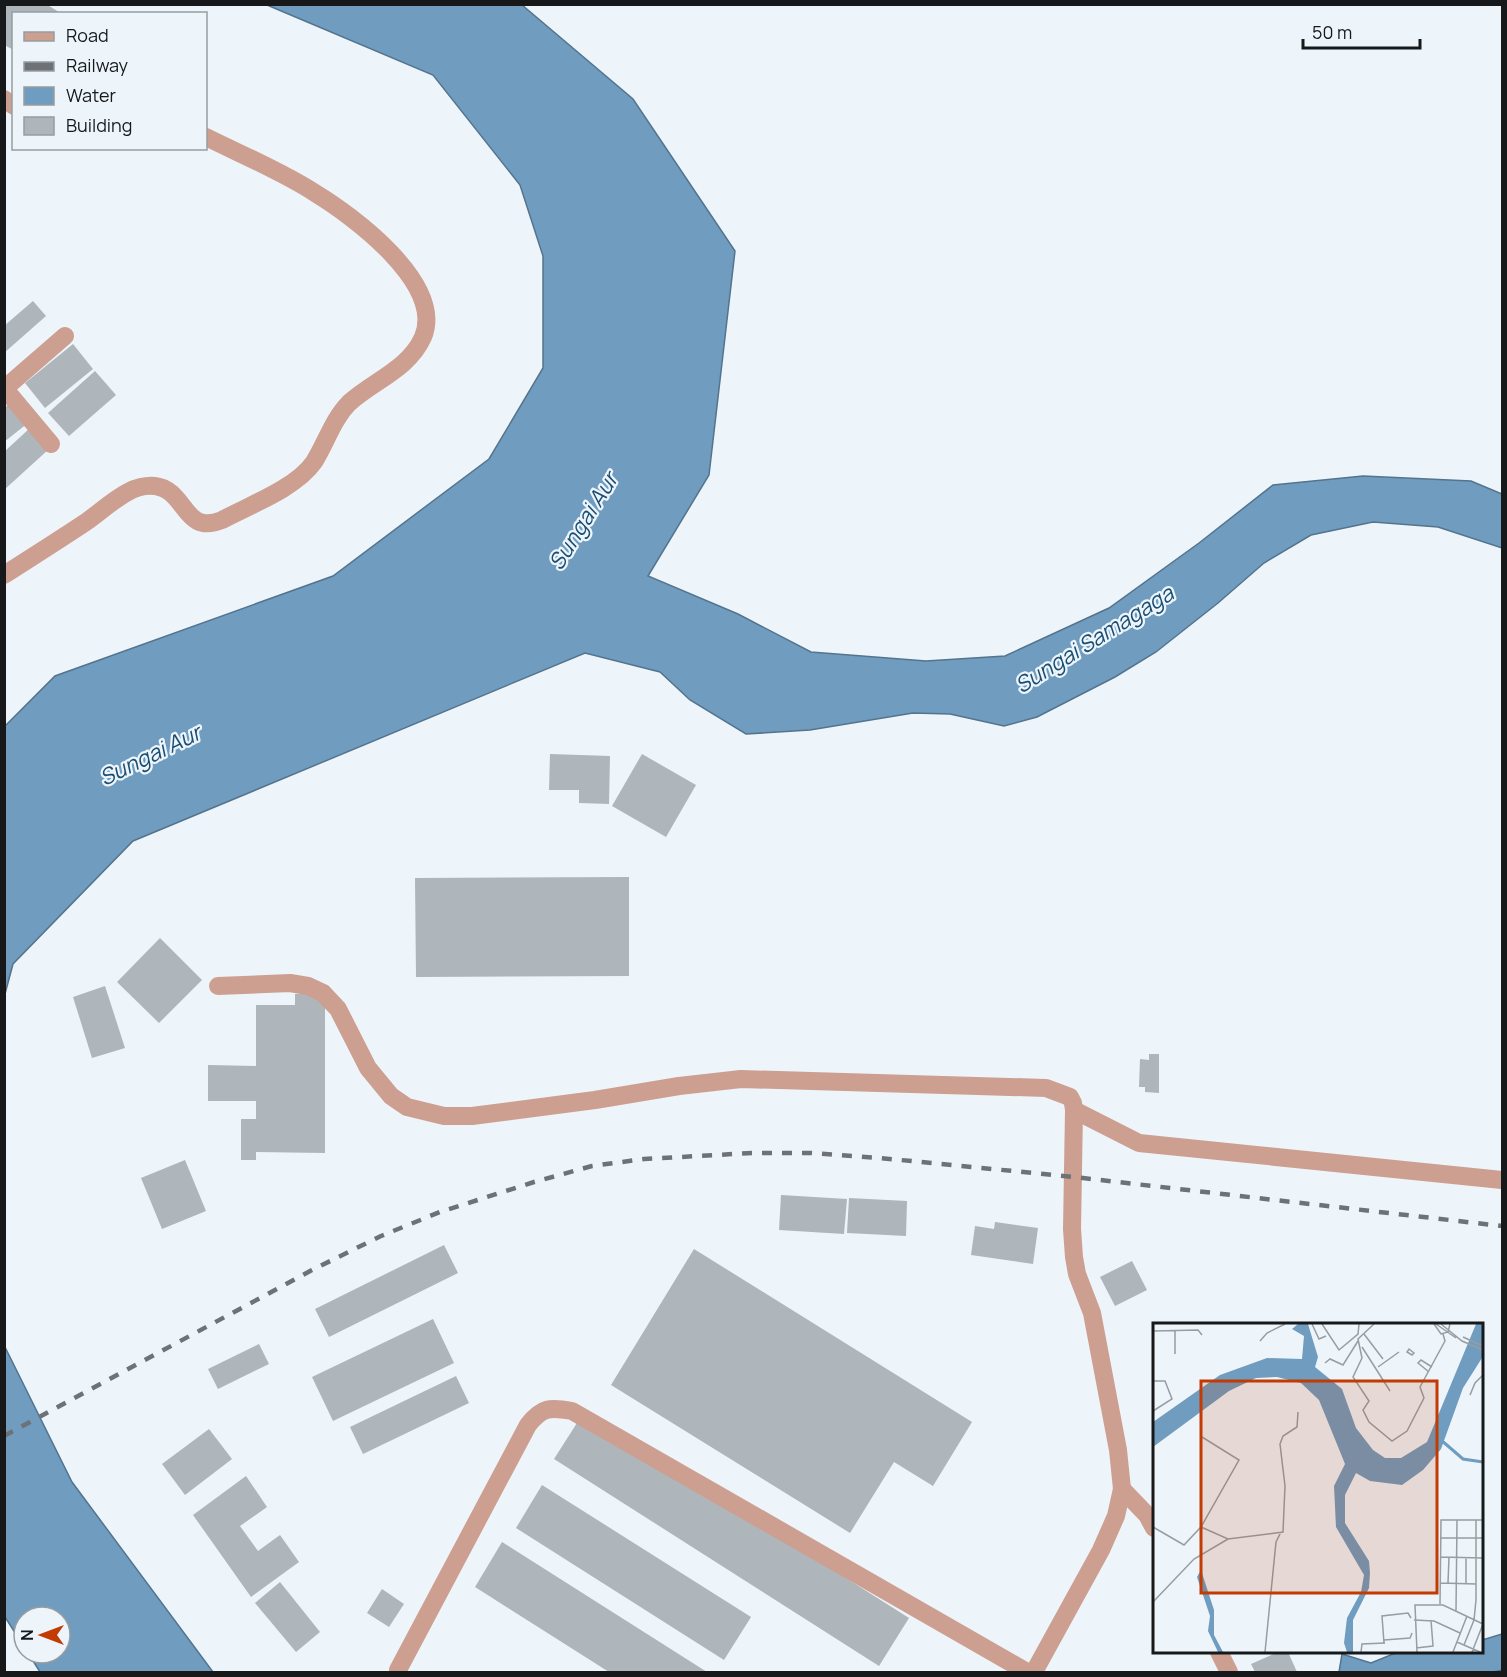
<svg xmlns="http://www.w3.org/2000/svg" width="1507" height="1677" font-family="Manrope,sans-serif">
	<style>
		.water { fill: #6f9cbf; stroke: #54748e; stroke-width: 1.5 }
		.building { fill: #aeb5bb }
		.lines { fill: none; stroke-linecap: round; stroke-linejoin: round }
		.minor { stroke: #cd9f91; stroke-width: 18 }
		.rail { stroke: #6e7276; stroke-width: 4.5; stroke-dasharray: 10 10; stroke-linecap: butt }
		.labels { text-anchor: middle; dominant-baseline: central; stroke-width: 4.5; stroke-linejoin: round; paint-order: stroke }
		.water-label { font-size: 22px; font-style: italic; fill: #1a4e72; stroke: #edf5fb }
		.inset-river { fill: none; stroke: #6f9cbf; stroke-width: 3 }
		.inset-road { fill: none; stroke: #979da1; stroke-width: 1.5 }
		.view { fill: #c23b03; fill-opacity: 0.15; stroke: #c23b03; stroke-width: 3 }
		.inset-edge { fill: none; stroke: #16181a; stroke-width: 3 }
	</style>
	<rect width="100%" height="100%" fill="#edf5fb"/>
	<g class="water">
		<path d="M 267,5 L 522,5 L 633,99 L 735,251 L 709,475 L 648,576 L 738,614 L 811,652 L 926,661 L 1005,656 L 1109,608 L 1199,543 L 1273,485 L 1363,476 L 1471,481 L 1502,494 L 1502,548 L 1438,527 L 1373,522 L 1311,535 L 1264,563 L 1218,603 L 1156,652 L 1115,677 L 1037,717 L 1004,726 L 950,714 L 913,713 L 810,730 L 746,734 L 690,700 L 660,672 L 585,653 L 133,841 L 13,964 L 5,994 L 5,726 L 55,676 L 333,576 L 489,459 L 543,368 L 543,256 L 520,185 L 433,75 Z"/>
		<path d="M 4,1345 L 72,1482 L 213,1672 L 40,1672 L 28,1653 L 60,1653 L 60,1617 L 24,1617 L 24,1647 L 5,1617 Z"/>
		<path d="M 1502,1634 L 1502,1670 L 1493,1672 L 1339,1672 L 1342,1654 L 1371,1663 L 1398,1652 L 1482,1652 L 1482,1640 Z"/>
	</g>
	<g class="building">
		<path d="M 4,4 L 46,4 L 62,14 L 14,14 L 14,50 L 4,45 Z"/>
		<path d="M 33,301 L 46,316 L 4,353 L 4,326 Z"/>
		<path d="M 73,344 L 93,369 L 45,408 L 25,383 Z"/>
		<path d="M 95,371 L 116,395 L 69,436 L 48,413 Z"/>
		<path d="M 11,403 L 28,423 L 4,442 L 4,408 Z"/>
		<path d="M 30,428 L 49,449 L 4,490 L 4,452 Z"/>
		<path d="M 550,754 L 610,756 L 609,804 L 579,803 L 579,790 L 549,790 Z"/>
		<path d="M 642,754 L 696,785 L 666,837 L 612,806 Z"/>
		<path d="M 629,877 L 629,976 L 416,977 L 415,878 Z"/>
		<path d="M 160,938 L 202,980 L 159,1023 L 117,982 Z"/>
		<path d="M 105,986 L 125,1048 L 92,1058 L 73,997 Z"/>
		<path d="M 295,994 L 325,994 L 325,1153 L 256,1152 L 256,1160 L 241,1160 L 241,1119 L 256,1119 L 256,1101 L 208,1101 L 208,1065 L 256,1066 L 256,1005 L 295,1005 Z"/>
		<path d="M 1149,1054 L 1159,1054 L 1159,1093 L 1145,1092 L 1145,1087 L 1139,1087 L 1140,1059 L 1149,1060 Z"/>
		<path d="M 185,1160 L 206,1211 L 162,1229 L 141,1178 Z"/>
		<path d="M 781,1195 L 847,1199 L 844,1234 L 779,1230 Z"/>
		<path d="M 849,1198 L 907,1201 L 906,1236 L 847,1233 Z"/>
		<path d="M 995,1222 L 1038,1228 L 1033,1264 L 971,1255 L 975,1226 L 994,1229 Z"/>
		<path d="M 444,1245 L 458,1273 L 329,1337 L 315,1309 Z"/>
		<path d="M 694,1249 L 972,1422 L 933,1486 L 894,1462 L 850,1533 L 611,1385 Z"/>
		<path d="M 1132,1261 L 1147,1290 L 1115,1306 L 1100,1277 Z"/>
		<path d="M 433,1319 L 454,1363 L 333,1421 L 312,1377 Z"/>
		<path d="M 259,1344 L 269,1364 L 218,1389 L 208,1369 Z"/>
		<path d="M 456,1376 L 469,1403 L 363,1454 L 350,1427 Z"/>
		<path d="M 584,1412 L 909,1618 L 879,1666 L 554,1459 Z"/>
		<path d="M 209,1429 L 232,1459 L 185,1495 L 162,1464 Z"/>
		<path d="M 246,1476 L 267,1507 L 240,1526 L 258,1551 L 280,1535 L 299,1562 L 251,1597 L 193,1515 Z"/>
		<path d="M 542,1485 L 751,1617 L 724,1660 L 516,1528 Z"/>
		<path d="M 502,1542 L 707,1672 L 609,1672 L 475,1587 Z"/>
		<path d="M 280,1582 L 320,1632 L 296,1652 L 255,1603 Z"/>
		<path d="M 382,1589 L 404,1604 L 389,1627 L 367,1613 Z"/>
		<path d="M 1278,1652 L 1288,1652 L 1297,1672 L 1255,1672 L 1251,1664 Z"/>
	</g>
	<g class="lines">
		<g class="minor">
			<path d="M 4,99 L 14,106"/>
			<path d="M 4,389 L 65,336"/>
			<path d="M 5,389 L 51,444"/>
			<path d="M 4,575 C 32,557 59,540 86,522 C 100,512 113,500 128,492 C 135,488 146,485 155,486 C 187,490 183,536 222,520 C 250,505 296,488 314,462 C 326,443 333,419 349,403 C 373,381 409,369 423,337 C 445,284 353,216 315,193 C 283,172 240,154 206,137"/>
			<path d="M 218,986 L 290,983 L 308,986 L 323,993 L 338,1009 L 368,1068 L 391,1096 L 407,1107 L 444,1116 L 472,1116 L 595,1100 L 679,1086 L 741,1079 L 1046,1088 L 1070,1097 L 1073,1103 L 1074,1110 L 1072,1229 L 1074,1257 L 1077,1274 L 1092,1313 L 1118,1450 L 1122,1489 L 1116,1516 L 1101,1550 L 1034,1672"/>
			<path d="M 1074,1110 L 1139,1143 L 1502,1180"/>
			<path d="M 1122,1489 L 1147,1515 L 1154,1528"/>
			<path d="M 1219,1652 L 1229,1672"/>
			<path d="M 398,1670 L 528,1425 C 542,1407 550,1407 572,1411 L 1027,1672"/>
		</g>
		<path class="rail" d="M 4,1436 L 312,1270 L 381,1236 L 440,1212 L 534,1182 L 592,1166 L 644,1159 L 752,1153 L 811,1153 L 880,1158 L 1074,1177 L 1502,1226"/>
	</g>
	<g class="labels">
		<g class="water-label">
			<text transform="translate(583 521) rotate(-58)">Sungai Aur</text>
			<text transform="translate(1094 639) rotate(-32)">Sungai Samagaga</text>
			<text transform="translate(150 755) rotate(-26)">Sungai Aur</text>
		</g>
	</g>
	<g transform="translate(1153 1323)">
		<rect width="330" height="330" fill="#edf5fb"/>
		<path d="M 145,1 L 155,1 L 165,34 L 162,44 L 189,66 L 203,105 L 220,127 L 232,135 L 248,135 L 274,119 L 323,1 L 330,1 L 329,35 L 310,65 L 288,126 L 270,147 L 249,162 L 217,158 L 203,150 L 192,172 L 192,200 L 216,238 L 217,250 L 216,265 L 200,297 L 200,329 L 194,329 L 191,320 L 194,295 L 208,269 L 211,252 L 183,204 L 181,163 L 192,141 L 166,77 L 148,60 L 124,54 L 103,55 L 76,68 L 0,124 L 0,99 L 67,52 L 114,35 L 149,36 L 151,13 L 139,6 ZM 48,247 L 61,287 L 61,312 L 70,329 L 65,329 L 55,308 L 57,293 L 44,254 Z" fill="#6f9cbf"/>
		<path class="inset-river" d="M 288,117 L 310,136 L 330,139"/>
		<path class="inset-road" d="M 159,1 L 166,16 L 173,13M 169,1 L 186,27 L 205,11 L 206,1M 221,1 L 205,16 L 209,35 L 200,54 L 216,78 L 210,87 L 216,99 L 239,118 L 254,108 L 271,75 L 267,64 L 292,18 L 290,11M 281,1 L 288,11 L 295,9 L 297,1M 283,1 L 303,15M 288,1 L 309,18 L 330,27M 22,7 L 22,31M 0,8 L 45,7 L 49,12M 211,11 L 230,36M 310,14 L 330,23M 107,18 L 114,10 L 132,1M 209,24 L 237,68M 256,26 L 261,30 L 259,32 L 254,29 ZM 172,40 L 177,36 L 190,42 L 205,18M 225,44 L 246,29M 276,49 L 265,40 L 268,37 L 279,44M 0,58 L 12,58 L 19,76 L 0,88M 317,72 L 322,60 L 330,52M 0,204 L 31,222 L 48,204 L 75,216 L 130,209 L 132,163 L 127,121 L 130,113 L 144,104 L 145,89M 48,204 L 86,137 L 49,114M 288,215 L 330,215M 288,234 L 330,235M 287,260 L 323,261M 295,260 L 296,234M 313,261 L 313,234M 0,279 L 41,236 L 75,216M 287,281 L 288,197 L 330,197M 303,288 L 304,197M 261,297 L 281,298 L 307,310M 231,317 L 257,315 L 259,310M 304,319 L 327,329M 231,320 L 229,293 L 255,290 L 258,295M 311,322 L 321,297 L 323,277 L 323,197M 263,325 L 280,323 L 278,297M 112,329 L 123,219 L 128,209M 208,329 L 209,321 L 232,320M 264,329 L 262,282 L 290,282 L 330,301M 300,329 L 314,293M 319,329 L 330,301"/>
		<path class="view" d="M 48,58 L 284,58 L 284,270 L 48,270 Z"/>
		<rect width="330" height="330" class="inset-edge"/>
	</g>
	<rect width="1507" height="1677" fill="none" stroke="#16181a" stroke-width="12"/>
	<rect x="12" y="12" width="195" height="138" fill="#edf5fb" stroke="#979da1" stroke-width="1.5"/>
	<rect x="24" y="32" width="30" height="9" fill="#cd9f91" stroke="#979da1" stroke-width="1.5"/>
	<text x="66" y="42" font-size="18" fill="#16181a">Road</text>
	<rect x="24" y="62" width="30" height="9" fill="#6e7276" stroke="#979da1" stroke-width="1.5"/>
	<text x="66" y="72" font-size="18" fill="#16181a">Railway</text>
	<rect x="24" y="87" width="30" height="18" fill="#6f9cbf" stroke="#979da1" stroke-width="1.5"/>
	<text x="66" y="102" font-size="18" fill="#16181a">Water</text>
	<rect x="24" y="117" width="30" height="18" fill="#aeb5bb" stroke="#979da1" stroke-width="1.5"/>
	<text x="66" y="132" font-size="18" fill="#16181a">Building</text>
	<g transform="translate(42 1635) rotate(270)"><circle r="28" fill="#edf5fb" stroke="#979da1" stroke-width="1.5"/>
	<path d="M0-4.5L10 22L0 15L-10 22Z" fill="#c23b03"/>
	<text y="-9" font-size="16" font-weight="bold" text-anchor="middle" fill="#16181a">N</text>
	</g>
	<path d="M1303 39v9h117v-9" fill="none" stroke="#16181a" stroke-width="3"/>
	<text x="1312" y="39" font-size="18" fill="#16181a" stroke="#edf5fb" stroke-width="4.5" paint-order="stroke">50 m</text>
</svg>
